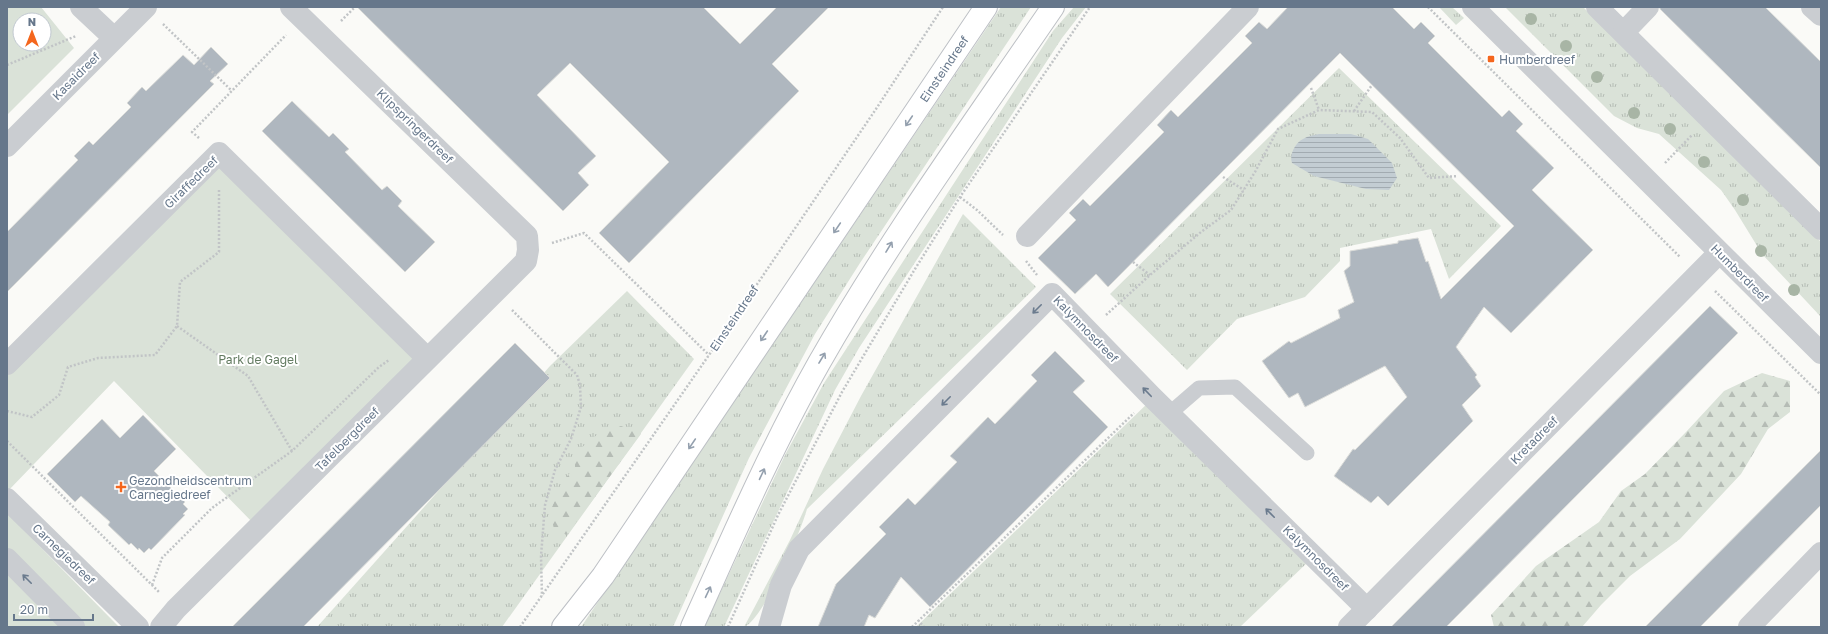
<svg xmlns="http://www.w3.org/2000/svg" width="1828" height="634" font-family="'Golos Text',sans-serif">
	<style>
		.grass { fill: url(#grass-tufts) }
		.forest { fill: url(#forest-firs) }
		.park { fill: #dae2d8; fill-rule: evenodd }
		.water { fill: url(#water-rules) }
		.building { fill: #afb7bf; stroke: #dbdcd9 }
		.lines { fill: none; stroke-linecap: round; stroke-linejoin: round }
		.primary-casing { stroke: #bdc0c5; stroke-width: 24 }
		.path { stroke: #c1c4c6; stroke-width: 2.5; stroke-dasharray: 2 2; stroke-linecap: butt }
		.service { stroke: #cacdd1; stroke-width: 15 }
		.minor { stroke: #cacdd1; stroke-width: 22 }
		.tertiary { stroke: #cacdd1; stroke-width: 22 }
		.primary { stroke: #fff; stroke-width: 22 }
		.tree { fill: #a8b5a5 }
		.oneway { stroke: #94a0ae }
		.oneway2 { stroke: #6b7b8e }
		.poi-dot { fill: #f4661d; stroke: #fff; stroke-width: 1.5 }
		.labels { text-anchor: middle; dominant-baseline: central; stroke-width: 4; stroke-linejoin: round; paint-order: stroke }
		.poi-label { font-size: 12px; fill: #66778b; stroke: #fff; text-anchor: start }
		.street-label { font-size: 12px; fill: #66778b; stroke: #fff }
		.park-label { font-size: 12px; fill: #647c62; stroke: #fff }
	</style>
	<defs>
		<pattern id="grass-tufts" width="24" height="20" patternUnits="userSpaceOnUse"><rect width="24" height="20" fill="#dae2d8"/><path d="M3 7l-1-3M5 7V3M7 7l1-3M15 17l-1-3M17 17v-4M19 17l1-3" fill="none" stroke="#b5bcb5"/></pattern>
		<pattern id="forest-firs" width="22" height="20" patternUnits="userSpaceOnUse"><rect width="22" height="20" fill="#dae2d8"/><path d="M5 1l3.5 6h-7zM16 11l3.5 6h-7z" fill="#b5bcb5"/></pattern>
		<pattern id="water-rules" width="6" height="5" patternUnits="userSpaceOnUse"><rect width="6" height="5" fill="#c3cdd3"/><path d="M0 2.5h6" fill="none" stroke="#a2abb1"/></pattern>
	</defs>
	<rect width="100%" height="100%" fill="#fafaf7"/>
	<g class="grass">
		<path d="M 1001,7 L 1031,7 L 860,263 L 815,334 L 749,458 L 673,627 L 581,627 Z"/>
		<path d="M 1074,7 L 1086,7 L 1062,38 L 859,348 L 835,390 L 724,627 L 704,627 L 785,455 L 824,383 L 1053,31 Z"/>
		<path d="M 1439,7 L 1452,7 L 1464,18 L 1456,25 Z"/>
		<path d="M 1505,7 L 1583,7 L 1821,242 L 1821,317 L 1762,254 L 1735,210 L 1721,190 L 1659,134 L 1637,128 L 1614,116 Z"/>
		<path d="M 1339,68 L 1501,226 L 1449,279 L 1431,229 L 1340,248 L 1340,261 L 1305,297 L 1237,319 L 1187,370 L 1110,294 Z"/>
		<path d="M 963,214 L 1036,287 L 807,509 C 801,531 764,619 744,627 L 790,540 L 823,469 L 861,396 Z"/>
		<path d="M 627,291 L 694,359 L 502,627 L 317,627 L 550,366 Z"/>
		<path d="M 1151,400 L 1308,562 L 1240,627 L 916,627 Z"/>
	</g>
	<g class="forest">
		<path d="M 1762,373 L 1790,381 L 1790,412 L 1768,429 L 1741,474 L 1680,539 L 1630,576 L 1601,605 L 1582,627 L 1494,627 L 1491,615 L 1536,566 L 1599,522 L 1621,491 L 1645,474 L 1686,432 L 1724,391 Z"/>
		<path d="M 621,426 L 641,434 L 567,535 L 554,529 L 550,512 L 563,481 L 575,467 L 575,455 L 591,438 Z"/>
	</g>
	<g class="park">
		<path d="M 7,7 L 41,7 L 74,48 L 7,115 ZM 20,20 L 44,20 L 44,44 L 20,44 Z"/>
		<path d="M 219,153 L 427,358 L 258,528 L 114,381 L 7,492 L 7,375 L 74,307 Z"/>
		<path d="M 7,513 L 119,627 L 7,627 Z"/>
	</g>
	<path class="water" d="M 1319,134 L 1351,134 L 1368,139 L 1392,163 L 1397,178 L 1389,190 L 1366,189 L 1314,176 L 1292,163 C 1289,155 1295,143 1303,139 C 1308,136 1314,135 1319,134 Z"/>
	<g class="building">
		<path d="M 357,7 L 703,7 L 740,44 L 777,7 L 829,7 L 772,64 L 799,91 L 629,263 L 599,233 L 669,162 L 570,63 L 537,95 L 596,156 L 578,173 L 589,185 L 563,211 Z"/>
		<path d="M 1288,7 L 1392,7 L 1414,29 L 1421,22 L 1435,36 L 1428,43 L 1502,117 L 1509,110 L 1523,124 L 1516,131 L 1554,168 L 1532,190 L 1593,250 L 1511,333 L 1484,307 L 1456,347 L 1477,375 L 1475,377 L 1481,386 L 1462,405 L 1473,421 L 1388,506 L 1378,496 L 1371,503 L 1334,476 L 1353,449 L 1355,450 L 1407,397 L 1385,366 L 1305,407 L 1298,393 L 1289,398 L 1262,361 L 1289,341 L 1291,343 L 1340,318 L 1338,310 L 1354,302 L 1344,271 L 1350,266 L 1350,251 L 1398,243 L 1398,241 L 1418,238 L 1426,262 L 1428,261 L 1441,299 L 1514,226 L 1340,53 L 1108,287 L 1096,274 L 1075,294 L 1038,258 L 1076,220 L 1069,213 L 1083,199 L 1090,206 L 1164,132 L 1157,125 L 1171,110 L 1178,117 L 1252,43 L 1245,36 L 1259,22 L 1267,29 Z"/>
		<path d="M 1660,7 L 1765,7 L 1821,62 L 1821,168 L 1660,9 Z"/>
		<path d="M 211,47 L 228,64 L 210,81 L 214,84 L 7,292 L 7,232 L 78,160 L 74,156 L 89,141 L 93,145 L 131,107 L 127,103 L 142,87 L 146,91 L 183,55 L 194,65 Z"/>
		<path d="M 292,101 L 329,137 L 333,133 L 349,149 L 345,152 L 382,190 L 387,186 L 402,201 L 398,206 L 435,242 L 405,272 L 262,131 Z"/>
		<path d="M 1710,306 L 1738,333 L 1446,627 L 1391,627 Z"/>
		<path d="M 515,343 L 550,378 L 303,627 L 232,627 Z"/>
		<path d="M 1055,351 L 1085,381 L 1073,392 L 1108,427 L 930,607 L 901,577 L 875,618 L 869,615 L 864,627 L 818,627 L 836,584 L 886,534 L 879,527 L 908,498 L 915,505 L 957,462 L 950,456 L 988,417 L 995,424 L 1037,381 L 1031,375 Z"/>
		<path d="M 143,415 L 176,449 L 154,471 L 185,502 L 183,504 L 188,509 L 183,514 L 185,515 L 151,550 L 149,548 L 144,553 L 139,548 L 138,550 L 131,543 L 129,545 L 108,525 L 110,522 L 81,496 L 75,502 L 47,474 L 102,419 L 120,438 Z"/>
		<path d="M 1821,450 L 1821,505 L 1700,627 L 1645,627 Z"/>
	</g>
	<g class="lines">
		<defs>
			<g id="primary">
				<path d="M 563,627 L 603,576 L 986,7"/>
				<path d="M 692,627 C 732,538 771,448 819,363 C 889,240 973,124 1053,7"/>
			</g>
		</defs>
		<use href="#primary" class="primary-casing"/>
		<g class="path">
			<path d="M 1428,7 L 1680,257"/>
			<path d="M 341,21 L 355,7"/>
			<path d="M 163,24 L 232,91"/>
			<path d="M 7,65 L 76,36"/>
			<path d="M 1311,88 L 1319,110"/>
			<path d="M 1354,111 L 1372,85"/>
			<path d="M 199,138 L 192,132 L 286,35"/>
			<path d="M 1665,163 L 1692,135"/>
			<path d="M 1223,177 L 1244,190"/>
			<path d="M 960,197 L 977,210 L 1003,235"/>
			<path d="M 552,243 L 584,233 L 709,355"/>
			<path d="M 1026,261 L 1037,275"/>
			<path d="M 1133,262 L 1150,275"/>
			<path d="M 1715,291 L 1821,395"/>
			<path d="M 512,310 L 577,375 L 580,385 L 581,407 L 571,439 L 555,470 L 545,505 L 541,556 L 542,596"/>
			<path d="M 1106,315 L 1150,275 L 1201,232 L 1231,210 L 1255,172 L 1278,129 L 1319,110 L 1372,112 L 1400,138 L 1429,178 L 1458,176"/>
			<path d="M 177,326 L 248,376 L 292,451"/>
			<path d="M 7,411 L 32,417 L 59,395 L 68,367 L 98,358 L 155,355 L 177,326 L 180,282 L 219,252 L 219,189"/>
			<path d="M 7,441 L 159,592"/>
			<path d="M 152,585 L 162,558 L 212,508 L 292,451 L 379,367 L 389,360"/>
			<path d="M 918,620 L 924,627"/>
			<path d="M 520,627 L 709,355 L 876,109 L 943,7"/>
			<path d="M 728,627 L 778,515 L 842,392 L 915,269 L 960,197 L 1090,7"/>
			<path d="M 912,627 L 1134,413"/>
		</g>
		<path class="service" d="M 1169,414 L 1199,388 L 1235,387 L 1307,453"/>
		<g class="minor">
			<path d="M 81,7 L 114,38"/>
			<path d="M 1473,7 L 1821,353"/>
			<path d="M 1597,7 L 1821,229"/>
			<path d="M 1812,7 L 1821,15"/>
			<path d="M 1624,32 L 1648,7"/>
			<path d="M 7,146 L 146,7"/>
			<path d="M 1027,236 L 1248,7"/>
			<path d="M 7,364 L 219,153 L 427,358"/>
			<path d="M 7,499 L 138,627"/>
			<path d="M 161,627 L 176,609 L 526,261 L 528,250 L 527,236 L 291,7"/>
			<path d="M 769,627 L 781,585 L 799,549 L 1052,294 L 1151,396 L 1367,609"/>
			<path d="M 1349,627 L 1719,253"/>
			<path d="M 1749,627 L 1821,553"/>
		</g>
		<path class="tertiary" d="M 7,559 L 74,627"/>
		<use href="#primary" class="primary"/>
	</g>
	<g class="tree">
		<circle cx="1531" cy="19" r="6"/>
		<circle cx="1566" cy="46" r="6"/>
		<circle cx="1597" cy="77" r="6"/>
		<circle cx="1634" cy="113" r="6"/>
		<circle cx="1670" cy="129" r="6"/>
		<circle cx="1704" cy="162" r="6"/>
		<circle cx="1743" cy="200" r="6"/>
		<circle cx="1761" cy="251" r="6"/>
		<circle cx="1794" cy="290" r="6"/>
	</g>
	<defs><path id="oneway-shaft" d="M-6 0H5M1.5-3L5.5 0L1.5 3" fill="none" stroke-width="1.6" stroke-linecap="round" stroke-linejoin="round"/></defs>
	<g class="oneway">
		<use href="#oneway-shaft" transform="translate(909 121) rotate(124)"/>
		<use href="#oneway-shaft" transform="translate(837 228) rotate(124)"/>
		<use href="#oneway-shaft" transform="translate(889 247) rotate(-59)"/>
		<use href="#oneway-shaft" transform="translate(764 336) rotate(124)"/>
		<use href="#oneway-shaft" transform="translate(822 358) rotate(-59)"/>
		<use href="#oneway-shaft" transform="translate(692 444) rotate(124)"/>
		<use href="#oneway-shaft" transform="translate(762 474) rotate(-65)"/>
		<use href="#oneway-shaft" transform="translate(708 592) rotate(-65)"/>
	</g>
	<g class="oneway2">
		<use href="#oneway-shaft" transform="translate(1037 309) rotate(135)"/>
		<use href="#oneway-shaft" transform="translate(1147 392) rotate(-134)"/>
		<use href="#oneway-shaft" transform="translate(946 401) rotate(135)"/>
		<use href="#oneway-shaft" transform="translate(1270 513) rotate(-135)"/>
		<use href="#oneway-shaft" transform="translate(27 579) rotate(-135)"/>
	</g>
	<g class="poi-dot">
		<rect x="1487" y="55" width="8" height="8" rx="2"/>
		<path d="M119 481h4v4h4v4h-4v4h-4v-4h-4v-4h4z"/>
	</g>
	<g class="labels">
		<g class="poi-label">
			<text x="1499" y="59">Humberdreef</text>
			<text x="129" y="480">Gezondheidscentrum<tspan x="129" dy="14">Carnegiedreef</tspan></text>
		</g>
		<g class="street-label">
			<text transform="translate(944 69) rotate(-56)">Einsteindreef</text>
			<text transform="translate(76 76) rotate(-45)">Kasaidreef</text>
			<text transform="translate(415 126) rotate(44)">Klipspringerdreef</text>
			<text transform="translate(191 182) rotate(-44)">Giraffedreef</text>
			<text transform="translate(1740 273) rotate(45)">Humberdreef</text>
			<text transform="translate(734 318) rotate(-56)">Einsteindreef</text>
			<text transform="translate(1086 329) rotate(46)">Kalymnosdreef</text>
			<text transform="translate(347 439) rotate(-45)">Tafelbergdreef</text>
			<text transform="translate(1534 440) rotate(-45)">Kretadreef</text>
			<text transform="translate(64 554) rotate(44)">Carnegiedreef</text>
			<text transform="translate(1316 558) rotate(45)">Kalymnosdreef</text>
		</g>
		<g class="park-label">
			<text x="258" y="359">Park de Gagel</text>
		</g>
	</g>
	<rect width="1828" height="634" fill="none" stroke="#66778b" stroke-width="16"/>
	<g transform="translate(32 32)"><circle r="19" fill="#ffffff" stroke="#c2c9d1"/>
	<path d="M0-3L7 15L0 10L-7 15Z" fill="#f4661d"/>
	<text y="-6" font-size="11" font-weight="bold" text-anchor="middle" fill="#66778b">N</text>
	</g>
	<path d="M14 614v6h79v-6" fill="none" stroke="#66778b" stroke-width="2"/>
	<text x="20" y="614" font-size="12" fill="#66778b" stroke="#ffffff" stroke-width="3" paint-order="stroke">20 m</text>
</svg>
